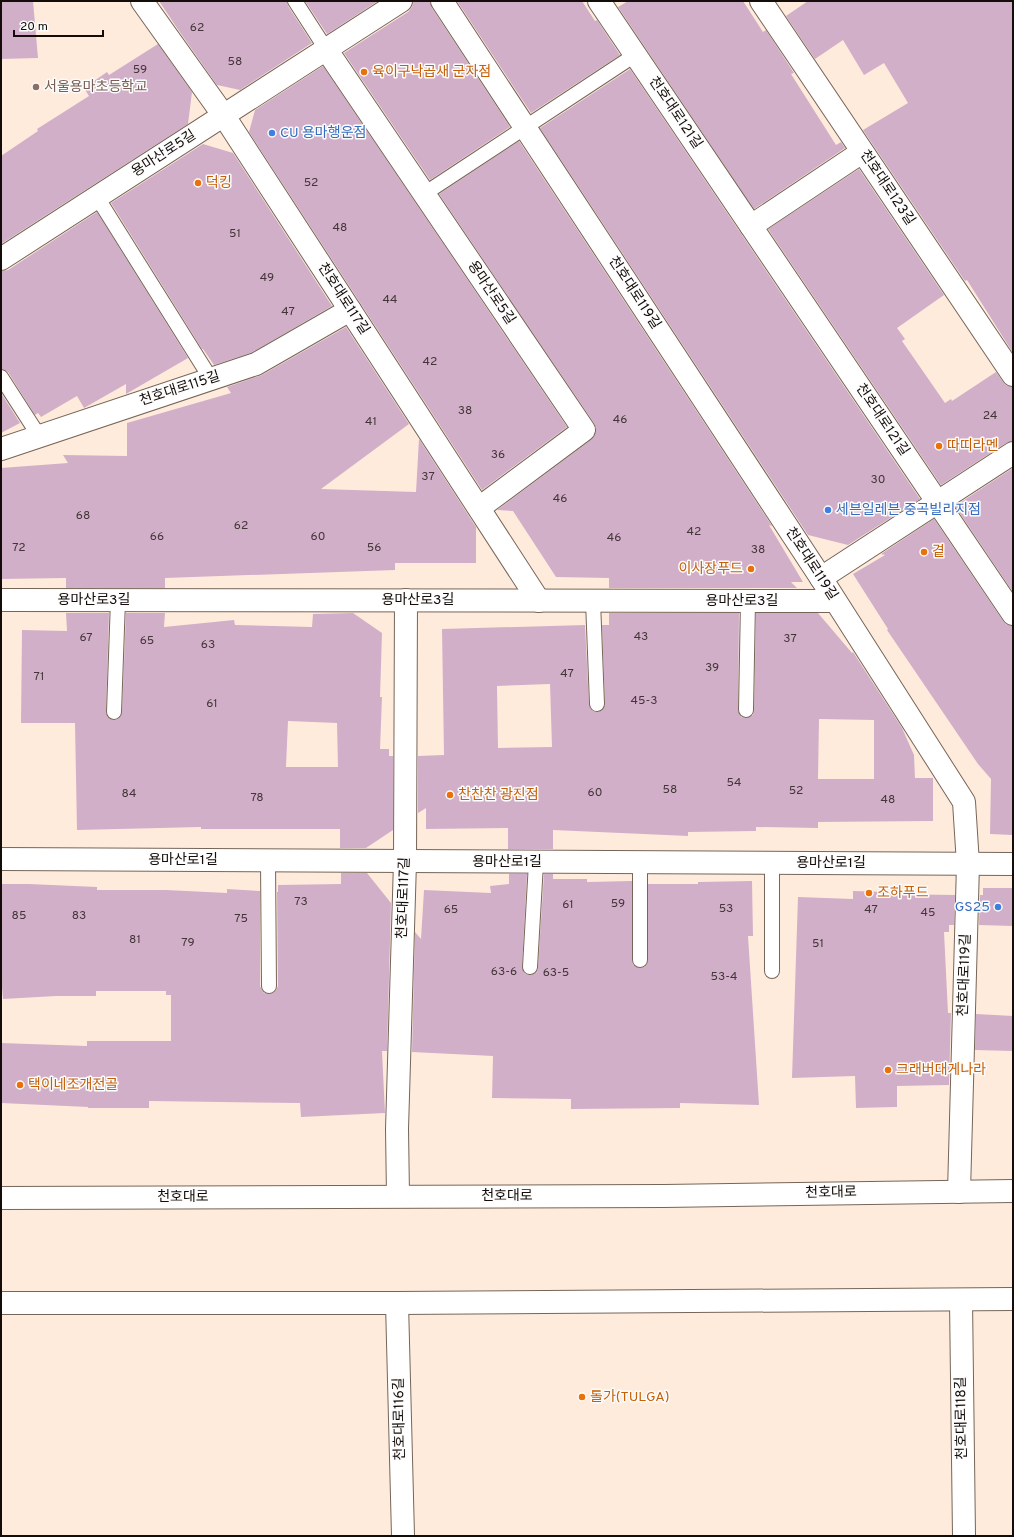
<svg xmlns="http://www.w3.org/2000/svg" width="1014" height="1537" font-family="Overpass,'Noto Sans KR',sans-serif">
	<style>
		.building { fill: #d2afc9; fill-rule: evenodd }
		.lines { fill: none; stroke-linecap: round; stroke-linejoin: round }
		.lane-casing { stroke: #766558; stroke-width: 16 }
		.street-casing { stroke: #766558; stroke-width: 24 }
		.primary-casing { stroke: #766558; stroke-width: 24 }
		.lane { stroke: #fff; stroke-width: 14 }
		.street { stroke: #fff; stroke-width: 22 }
		.primary { stroke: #fff; stroke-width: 22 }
		.food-dot { fill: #e8710a; stroke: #fcfcfc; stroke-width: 1.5 }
		.education-dot { fill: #8d6e63; stroke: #fcfcfc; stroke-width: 1.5 }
		.shop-dot { fill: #3f7fe0; stroke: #fcfcfc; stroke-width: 1.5 }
		.labels { text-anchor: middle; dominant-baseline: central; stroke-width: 3; stroke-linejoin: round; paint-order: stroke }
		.number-label { font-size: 12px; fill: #433538 }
		.food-label { font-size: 14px; fill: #c56008; stroke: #fcfcfc; text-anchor: start }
		.education-label { font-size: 14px; fill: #785e54; stroke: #fcfcfc; text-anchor: start }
		.street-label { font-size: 14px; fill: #130c08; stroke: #fcfcfc }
		.shop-label { font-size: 14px; fill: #366cbe; stroke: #fcfcfc; text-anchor: start }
	</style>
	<rect width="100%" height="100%" fill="#ffebdc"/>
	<g class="building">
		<path d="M 1,1 L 33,1 L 38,58 L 1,59 Z"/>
		<path d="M 159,1 L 287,1 L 288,6 L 312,43 L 240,90 L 217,85 L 179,31 Z"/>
		<path d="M 305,1 L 378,1 L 327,34 Z"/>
		<path d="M 413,1 L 430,1 L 432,8 L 510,127 L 430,180 L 344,53 L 408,12 L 412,7 Z"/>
		<path d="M 457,1 L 582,1 L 595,21 L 597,20 L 620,55 L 531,113 Z"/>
		<path d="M 628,1 L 743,1 L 763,32 L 766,30 L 794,73 L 791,74 L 836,145 L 841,142 L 845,148 L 754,209 L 618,7 Z"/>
		<path d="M 808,1 L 1013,1 L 1013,353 L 967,280 L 965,281 L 863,130 L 908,103 L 884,63 L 864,75 L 843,40 L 815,59 L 786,16 Z"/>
		<path d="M 158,44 L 192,92 L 188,124 L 1,244 L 1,156 L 38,131 L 37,129 L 89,96 L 84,88 L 107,72 L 109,75 Z"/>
		<path d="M 323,66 L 567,427 L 482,490 L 249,132 L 255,110 Z"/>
		<path d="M 630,69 L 920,499 L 848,545 L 808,535 L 540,128 Z"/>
		<path d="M 519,141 L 772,526 L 769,525 L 803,582 L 791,582 L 797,588 L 609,588 L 609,578 L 556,577 L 513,511 L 497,510 L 591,440 L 595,435 L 596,429 L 594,423 L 439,194 Z"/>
		<path d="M 203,144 L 233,153 L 332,306 L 251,353 L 214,365 L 203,349 L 202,349 L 111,203 Z"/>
		<path d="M 859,169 L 944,295 L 897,328 L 905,339 L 902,341 L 945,403 L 951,399 L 952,401 L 996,372 L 1003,382 L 1007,386 L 1013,387 L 1013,441 L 1006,443 L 941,485 L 768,229 Z"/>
		<path d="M 97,212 L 188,358 L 126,394 L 126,384 L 84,408 L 77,396 L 41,417 L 38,413 L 35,415 L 8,372 L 1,369 L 1,271 L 8,270 Z"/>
		<path d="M 346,327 L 409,424 L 321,489 L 416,492 L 419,439 L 476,527 L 476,563 L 395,563 L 395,570 L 165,578 L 165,588 L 66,588 L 66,578 L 1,579 L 1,468 L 68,463 L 63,455 L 127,456 L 127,423 L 231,393 L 227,387 L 262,375 Z"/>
		<path d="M 1,393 L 20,423 L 1,433 Z"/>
		<path d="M 1013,468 L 1013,592 L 955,506 Z"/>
		<path d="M 934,519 L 1003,621 L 1007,625 L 1013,626 L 1013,835 L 990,834 L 991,779 L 978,764 L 887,630 L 888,629 L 853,574 L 885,555 L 881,554 Z"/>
		<path d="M 66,613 L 109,613 L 106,712 L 107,716 L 113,720 L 118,719 L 122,712 L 126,613 L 165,613 L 164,627 L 234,620 L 235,625 L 312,627 L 313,614 L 353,613 L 382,633 L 380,697 L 382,697 L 380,749 L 389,749 L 389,756 L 393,756 L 393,830 L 366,848 L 340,848 L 340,829 L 201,829 L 201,827 L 77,830 L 75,723 L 21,723 L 22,630 L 67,631 ZM 288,721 L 337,723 L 338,767 L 286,767 Z"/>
		<path d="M 609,613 L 739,613 L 738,710 L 741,717 L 746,718 L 753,715 L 754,710 L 756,613 L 818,613 L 852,653 L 853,652 L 902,728 L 914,755 L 915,778 L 933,778 L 933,821 L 818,822 L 818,828 L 756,827 L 756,831 L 688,832 L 688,836 L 553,830 L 553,849 L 508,849 L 508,828 L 426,829 L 426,808 L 418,813 L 418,756 L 444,755 L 442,629 L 585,625 L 589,704 L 593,711 L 598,712 L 604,708 L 605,704 L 602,625 L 609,625 ZM 550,684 L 552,747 L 498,748 L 497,686 ZM 819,719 L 874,720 L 874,779 L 818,779 Z"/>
		<path d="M 341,873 L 367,873 L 391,903 L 387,1051 L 382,1051 L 385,1113 L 301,1117 L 300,1103 L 149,1101 L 149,1108 L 88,1108 L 88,1107 L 1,1103 L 1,1043 L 87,1046 L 87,1041 L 171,1041 L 171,995 L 166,995 L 166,991 L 96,991 L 96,996 L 56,996 L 3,999 L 1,975 L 1,884 L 29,884 L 97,887 L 97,890 L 166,890 L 227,893 L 227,889 L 260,891 L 260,986 L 264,993 L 269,994 L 276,990 L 278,986 L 277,892 L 278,892 L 278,885 L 341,884 Z"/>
		<path d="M 509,874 L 527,874 L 522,967 L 525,974 L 530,975 L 537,972 L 538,967 L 544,874 L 553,874 L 553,879 L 587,879 L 587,882 L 632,881 L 632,960 L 633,965 L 640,968 L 645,967 L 648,960 L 648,884 L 698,884 L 698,882 L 752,881 L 753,936 L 748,936 L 759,1105 L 680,1103 L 680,1108 L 571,1109 L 571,1099 L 492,1098 L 493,1056 L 412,1052 L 415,932 L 421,939 L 424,890 L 491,893 L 490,886 L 509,884 Z"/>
		<path d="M 983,888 L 1013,888 L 1013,926 L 979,925 L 980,895 L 983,895 Z"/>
		<path d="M 853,891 L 890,892 L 890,894 L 955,895 L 954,925 L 949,925 L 949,932 L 944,932 L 948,1013 L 951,1013 L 949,1085 L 897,1086 L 897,1107 L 856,1108 L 855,1076 L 792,1078 L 798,897 L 853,899 Z"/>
		<path d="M 976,1014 L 1013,1016 L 1013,1051 L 975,1050 Z"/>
	</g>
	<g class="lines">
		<defs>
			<g id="lane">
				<path d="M 295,1 L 326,49"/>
				<path d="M 424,194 L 635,55"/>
				<path d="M 97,197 L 211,379"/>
				<path d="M 1,377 L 39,436"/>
				<path d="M 593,601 L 597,704"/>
				<path d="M 746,710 L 748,601"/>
				<path d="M 114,712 L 118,600"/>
				<path d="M 268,861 L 269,986"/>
				<path d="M 640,960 L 640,863"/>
				<path d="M 530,967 L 536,863"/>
				<path d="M 772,971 L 772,863"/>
			</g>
			<g id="street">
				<path d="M 142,1 L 224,116 L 539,601"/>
				<path d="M 442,1 L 821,578 L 964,802 L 968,864 L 959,1192"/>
				<path d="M 599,1 L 1013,614"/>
				<path d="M 761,1 L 1013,375"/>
				<path d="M 326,49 L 584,430 L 479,508"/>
				<path d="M 751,226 L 862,152"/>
				<path d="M 1,259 L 401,1"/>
				<path d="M 1,449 L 256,364 L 350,310"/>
				<path d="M 821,578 L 1013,453"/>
				<path d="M 1,600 L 835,601"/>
				<path d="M 1,859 L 1013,864"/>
				<path d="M 398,1196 L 397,1129 L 405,862 L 406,600"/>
				<path d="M 961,1300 L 964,1536"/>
				<path d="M 397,1303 L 403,1536"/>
			</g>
			<g id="primary">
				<path d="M 1,1198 L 664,1196 L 1013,1191"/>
				<path d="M 1,1303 L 397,1303 L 1013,1299"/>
			</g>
		</defs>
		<use href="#lane" class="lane-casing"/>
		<use href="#street" class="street-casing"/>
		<use href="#primary" class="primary-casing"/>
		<use href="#lane" class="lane"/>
		<use href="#street" class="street"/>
		<use href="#primary" class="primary"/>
	</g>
	<g class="food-dot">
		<circle cx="364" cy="72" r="4"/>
		<circle cx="198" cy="183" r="4"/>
		<circle cx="939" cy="446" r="4"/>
		<circle cx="924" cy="552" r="4"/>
		<circle cx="751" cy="569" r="4"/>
		<circle cx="450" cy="795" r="4"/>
		<circle cx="869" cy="893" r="4"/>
		<circle cx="888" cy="1070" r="4"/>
		<circle cx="20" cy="1085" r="4"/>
		<circle cx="582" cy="1397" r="4"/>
	</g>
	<circle class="education-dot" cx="36" cy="87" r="4"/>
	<g class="shop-dot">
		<circle cx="272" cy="133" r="4"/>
		<circle cx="828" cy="510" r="4"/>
		<circle cx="998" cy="907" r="4"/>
	</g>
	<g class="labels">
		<g class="number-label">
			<text x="197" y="28">62</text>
			<text x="235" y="62">58</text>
			<text x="140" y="70">59</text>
			<text x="311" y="183">52</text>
			<text x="340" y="228">48</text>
			<text x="235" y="234">51</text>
			<text x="267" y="278">49</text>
			<text x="390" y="300">44</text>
			<text x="288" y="312">47</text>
			<text x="430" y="362">42</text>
			<text x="465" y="411">38</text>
			<text x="990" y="416">24</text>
			<text x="620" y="420">46</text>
			<text x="371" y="422">41</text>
			<text x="498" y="455">36</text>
			<text x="428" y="477">37</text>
			<text x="878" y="480">30</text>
			<text x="560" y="499">46</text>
			<text x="83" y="516">68</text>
			<text x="241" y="526">62</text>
			<text x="694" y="532">42</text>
			<text x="157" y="537">66</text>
			<text x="318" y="537">60</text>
			<text x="614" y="538">46</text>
			<text x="19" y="548">72</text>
			<text x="374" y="548">56</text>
			<text x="758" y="550">38</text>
			<text x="641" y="637">43</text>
			<text x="86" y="638">67</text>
			<text x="790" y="639">37</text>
			<text x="147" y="641">65</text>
			<text x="208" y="645">63</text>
			<text x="712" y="668">39</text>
			<text x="567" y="674">47</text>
			<text x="39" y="677">71</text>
			<text x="644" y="701">45-3</text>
			<text x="212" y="704">61</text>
			<text x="734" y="783">54</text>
			<text x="670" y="790">58</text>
			<text x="796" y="791">52</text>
			<text x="595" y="793">60</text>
			<text x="129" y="794">84</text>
			<text x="257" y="798">78</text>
			<text x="888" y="800">48</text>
			<text x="301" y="902">73</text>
			<text x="618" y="904">59</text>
			<text x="568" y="905">61</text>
			<text x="726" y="909">53</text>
			<text x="451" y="910">65</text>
			<text x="871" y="910">47</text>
			<text x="928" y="913">45</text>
			<text x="19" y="916">85</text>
			<text x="79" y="916">83</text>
			<text x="241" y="919">75</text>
			<text x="135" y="940">81</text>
			<text x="188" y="943">79</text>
			<text x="818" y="944">51</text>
			<text x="504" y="972">63-6</text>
			<text x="556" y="973">63-5</text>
			<text x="724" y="977">53-4</text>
		</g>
		<g class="food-label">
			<text x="372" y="72">육이구낙곱새 군자점</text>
			<text x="206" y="183">덕킹</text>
			<text x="947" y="446">따띠라멘</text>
			<text x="932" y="552">곁</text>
			<text x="743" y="569" text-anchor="end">이사장푸드</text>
			<text x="458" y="795">찬찬찬 광진점</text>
			<text x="877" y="893">조하푸드</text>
			<text x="896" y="1070">크래버대게나라</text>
			<text x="28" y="1085">택이네조개전골</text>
			<text x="590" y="1397">톨가(TULGA)</text>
		</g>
		<g class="education-label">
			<text x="44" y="87">서울용마초등학교</text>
		</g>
		<g class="street-label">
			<text transform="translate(675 113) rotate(56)">천호대로121길</text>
			<text transform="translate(164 154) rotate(-33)">용마산로5길</text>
			<text transform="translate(887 188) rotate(56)">천호대로123길</text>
			<text transform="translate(491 293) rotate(56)">용마산로5길</text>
			<text transform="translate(634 293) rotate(57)">천호대로119길</text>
			<text transform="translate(343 299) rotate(57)">천호대로117길</text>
			<text transform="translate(180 389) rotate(-18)">천호대로115길</text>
			<text transform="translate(882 420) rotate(56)">천호대로121길</text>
			<text transform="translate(811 564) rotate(57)">천호대로119길</text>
			<text x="94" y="600">용마산로3길</text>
			<text x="418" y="600">용마산로3길</text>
			<text x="742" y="601">용마산로3길</text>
			<text x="183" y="860">용마산로1길</text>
			<text x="507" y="862">용마산로1길</text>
			<text x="831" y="863">용마산로1길</text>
			<text transform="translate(404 898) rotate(-88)">천호대로117길</text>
			<text transform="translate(965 975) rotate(-88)">천호대로119길</text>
			<text transform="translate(831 1193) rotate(-1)">천호대로</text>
			<text x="507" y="1196">천호대로</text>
			<text x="183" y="1197">천호대로</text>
			<text transform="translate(962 1418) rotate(-91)">천호대로118길</text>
			<text transform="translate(400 1419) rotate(-91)">천호대로116길</text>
		</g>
		<g class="shop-label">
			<text x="280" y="133">CU 용마행운점</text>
			<text x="836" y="510">세븐일레븐 중곡빌리지점</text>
			<text x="990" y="907" text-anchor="end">GS25</text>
		</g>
	</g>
	<rect width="1014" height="1537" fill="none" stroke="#130c08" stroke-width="4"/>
	<path d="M14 30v6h89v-6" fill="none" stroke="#130c08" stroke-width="2"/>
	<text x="20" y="30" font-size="12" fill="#130c08" stroke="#fcfcfc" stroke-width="3" paint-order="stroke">20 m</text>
</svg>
